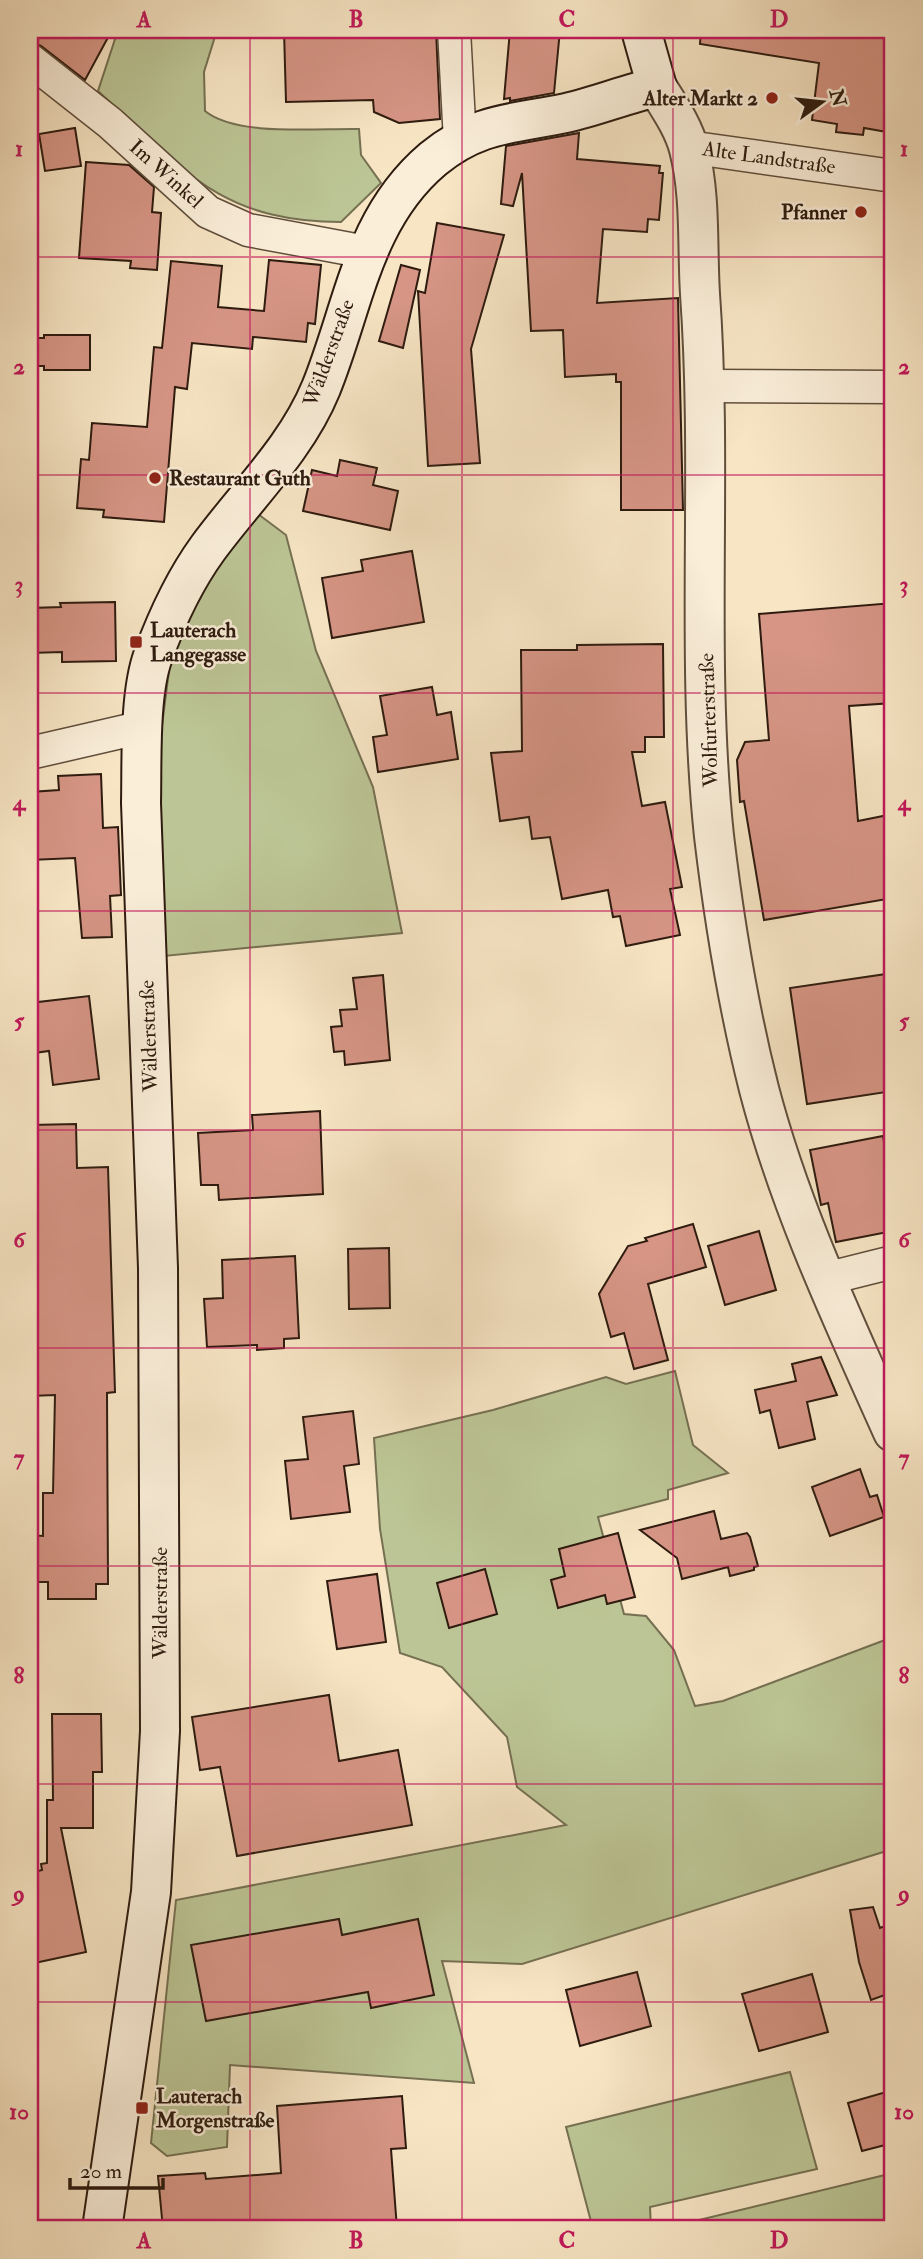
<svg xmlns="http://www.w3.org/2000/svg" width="923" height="2259" font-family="'IM FELL Double Pica',serif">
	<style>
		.green { fill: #bcc595; stroke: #757052; stroke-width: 2 }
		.building { fill: #d69585; stroke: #2e1b0f; stroke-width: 2 }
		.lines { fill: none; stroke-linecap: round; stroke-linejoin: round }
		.minor-casing { stroke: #604e3c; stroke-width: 35 }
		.tertiary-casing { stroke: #604e3c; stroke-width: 42 }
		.secondary-casing { stroke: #2e1b0f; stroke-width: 42 }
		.minor { stroke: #faeed9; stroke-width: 32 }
		.tertiary { stroke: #faeed9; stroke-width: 38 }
		.secondary { stroke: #faeed9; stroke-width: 38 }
		.grid { fill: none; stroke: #c2185b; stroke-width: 2; stroke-opacity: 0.55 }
		.poi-dot { fill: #8f2418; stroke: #faeed9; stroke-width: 2.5 }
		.labels { text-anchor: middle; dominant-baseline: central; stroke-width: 5; stroke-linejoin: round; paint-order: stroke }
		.poi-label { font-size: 21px; font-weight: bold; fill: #2e1b0f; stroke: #faeed9; text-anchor: start }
		.street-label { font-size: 21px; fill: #2e1b0f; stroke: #faeed9 }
		.neatline { fill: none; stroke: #c2185b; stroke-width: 2.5 }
		.grid-label { font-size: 23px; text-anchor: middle; font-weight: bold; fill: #c2185b }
	</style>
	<rect width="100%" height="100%" fill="#f7e5c4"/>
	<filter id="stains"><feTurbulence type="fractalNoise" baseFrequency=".00286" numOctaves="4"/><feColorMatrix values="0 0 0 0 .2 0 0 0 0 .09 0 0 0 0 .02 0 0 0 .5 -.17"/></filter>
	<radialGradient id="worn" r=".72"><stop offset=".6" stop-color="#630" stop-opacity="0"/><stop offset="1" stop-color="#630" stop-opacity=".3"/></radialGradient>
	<g class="green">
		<path d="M 118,30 L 217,30 L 204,72 L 205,111 C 237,137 318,128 359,129 L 361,155 L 381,183 L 341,222 C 219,222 180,167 98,91 Z"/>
		<path d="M 258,514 L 286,535 L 316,651 L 373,787 L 402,933 L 164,956 L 159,749 L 172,647 L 206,578 Z"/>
		<path d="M 675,1371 L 693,1445 L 728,1473 L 668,1490 L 668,1499 L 598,1517 L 624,1614 L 646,1616 L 674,1650 L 695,1706 L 723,1701 L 893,1637 L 893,1849 L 522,1964 L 442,1961 L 474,2083 L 230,2065 L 227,2147 L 167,2156 L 151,2143 L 176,1900 L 566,1825 L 517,1787 L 507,1737 L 442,1667 L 400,1653 L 380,1529 L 374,1438 L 493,1410 L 606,1377 L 626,1384 Z"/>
		<path d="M 790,2072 L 817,2169 L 650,2207 L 651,2229 L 593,2229 L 566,2127 Z"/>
		<path d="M 893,2173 L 893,2229 L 662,2229 Z"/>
	</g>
	<g class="building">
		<path d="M 30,30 L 112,30 L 85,80 L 41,46 L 30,42 Z"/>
		<path d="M 284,30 L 436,30 L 440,119 L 399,123 L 374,112 L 373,100 L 286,102 Z"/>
		<path d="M 510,30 L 560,30 L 554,93 L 510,101 L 510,98 L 504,99 Z"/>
		<path d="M 701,30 L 893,30 L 893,82 L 887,132 L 864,128 L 863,135 L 836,132 L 837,124 L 812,120 L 819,63 L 700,44 Z"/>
		<path d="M 75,128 L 81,166 L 45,171 L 39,134 Z"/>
		<path d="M 579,133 L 577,159 L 660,166 L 659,173 L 663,173 L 659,220 L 648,219 L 647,232 L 603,229 L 597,303 L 678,298 L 683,510 L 621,510 L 621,382 L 616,382 L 616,374 L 565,377 L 563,330 L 531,331 L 522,173 L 513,206 L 501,204 L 506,146 Z"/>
		<path d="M 86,162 L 129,165 L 154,187 L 152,212 L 161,213 L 157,270 L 130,268 L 131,261 L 79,258 Z"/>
		<path d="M 437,223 L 504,235 L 471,349 L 480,463 L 428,466 L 418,291 L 425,293 Z"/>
		<path d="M 269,260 L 321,265 L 315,324 L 308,323 L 306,342 L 253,337 L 252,349 L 192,343 L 187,389 L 175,387 L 164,522 L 103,517 L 104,510 L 77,508 L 81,459 L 89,460 L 92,423 L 147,427 L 154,347 L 162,348 L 171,261 L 222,266 L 218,307 L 264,311 Z"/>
		<path d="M 401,265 L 420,270 L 403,348 L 379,341 Z"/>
		<path d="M 44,335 L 90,335 L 90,370 L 44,370 L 44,366 L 30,366 L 30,338 L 44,338 Z"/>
		<path d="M 340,460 L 377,468 L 373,485 L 398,491 L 390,530 L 303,511 L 312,470 L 337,476 Z"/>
		<path d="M 412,551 L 424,622 L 332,638 L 322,578 L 363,571 L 361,560 Z"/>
		<path d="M 115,602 L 116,661 L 62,662 L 62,652 L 30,653 L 30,608 L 61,607 L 60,603 Z"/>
		<path d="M 893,603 L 893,703 L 849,706 L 858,821 L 893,814 L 893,898 L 764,920 L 744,801 L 740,802 L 737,760 L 745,742 L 769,740 L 759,614 Z"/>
		<path d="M 663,644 L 664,737 L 645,737 L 645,752 L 632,752 L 642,806 L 665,802 L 682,887 L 670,889 L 680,935 L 626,946 L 620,916 L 613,917 L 608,890 L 562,899 L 550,837 L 532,839 L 529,817 L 500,821 L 491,753 L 522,751 L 521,650 L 577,650 L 577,645 Z"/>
		<path d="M 432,687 L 437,715 L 451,712 L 458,759 L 378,772 L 373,737 L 387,735 L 380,696 Z"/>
		<path d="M 101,774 L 103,828 L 118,827 L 121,895 L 110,896 L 112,937 L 82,938 L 75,858 L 30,860 L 30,792 L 59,790 L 58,776 Z"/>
		<path d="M 893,973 L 893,1091 L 807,1104 L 790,988 Z"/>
		<path d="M 383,975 L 390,1060 L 345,1065 L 344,1051 L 334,1052 L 331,1027 L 342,1026 L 340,1010 L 357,1009 L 353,978 Z"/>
		<path d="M 89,996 L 99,1079 L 53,1085 L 49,1051 L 34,1053 L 30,1003 Z"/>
		<path d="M 320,1111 L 323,1194 L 219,1200 L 218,1185 L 201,1185 L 198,1133 L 253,1130 L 252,1115 Z"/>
		<path d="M 76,1124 L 77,1168 L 108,1167 L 115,1392 L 107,1393 L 108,1584 L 96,1584 L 96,1599 L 48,1599 L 48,1582 L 30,1582 L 30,1535 L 43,1536 L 43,1493 L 53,1493 L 55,1395 L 30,1396 L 30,1294 L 37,1294 L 33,1219 L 30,1219 L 30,1125 Z"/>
		<path d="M 883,1136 L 893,1194 L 893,1231 L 836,1242 L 828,1203 L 821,1205 L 810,1150 Z"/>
		<path d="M 693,1224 L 706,1267 L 648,1284 L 668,1360 L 634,1369 L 624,1333 L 611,1337 L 599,1294 L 628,1246 L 647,1241 L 645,1238 Z"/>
		<path d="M 759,1231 L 776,1290 L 725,1305 L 708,1246 Z"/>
		<path d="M 389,1248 L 390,1308 L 349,1309 L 348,1249 Z"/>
		<path d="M 295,1256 L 299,1338 L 284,1339 L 284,1348 L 257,1350 L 257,1345 L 207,1347 L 204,1299 L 223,1298 L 222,1260 Z"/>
		<path d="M 821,1357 L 837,1395 L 807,1402 L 815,1439 L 779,1448 L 770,1410 L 760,1413 L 755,1390 L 796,1381 L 792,1364 Z"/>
		<path d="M 353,1411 L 359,1464 L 344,1466 L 350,1512 L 291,1519 L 285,1461 L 308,1459 L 303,1417 Z"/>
		<path d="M 860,1469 L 870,1497 L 877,1495 L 884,1517 L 830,1536 L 812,1487 Z"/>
		<path d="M 714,1511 L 721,1539 L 747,1533 L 750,1537 L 758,1566 L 754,1567 L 754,1570 L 730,1576 L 728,1567 L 682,1579 L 677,1558 L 640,1530 Z"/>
		<path d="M 618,1533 L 635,1597 L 607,1604 L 605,1595 L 558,1608 L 551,1580 L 565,1576 L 559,1549 Z"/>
		<path d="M 485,1569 L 497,1614 L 449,1628 L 437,1583 Z"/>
		<path d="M 377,1574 L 386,1642 L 337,1649 L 327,1581 Z"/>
		<path d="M 329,1695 L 339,1761 L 398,1750 L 412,1825 L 237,1856 L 220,1767 L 200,1770 L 192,1717 Z"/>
		<path d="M 52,1714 L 101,1714 L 102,1772 L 93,1772 L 93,1828 L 61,1828 L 86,1952 L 30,1964 L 30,1873 L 42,1870 L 41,1864 L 47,1863 L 47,1800 L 53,1800 Z"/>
		<path d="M 873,1907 L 880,1928 L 893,1923 L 893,1992 L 871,2000 L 859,1962 L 850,1910 Z"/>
		<path d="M 339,1919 L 342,1935 L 418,1919 L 434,1995 L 371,2008 L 368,1992 L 206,2021 L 191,1945 Z"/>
		<path d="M 637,1972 L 651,2026 L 580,2046 L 566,1990 Z"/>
		<path d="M 812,1974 L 828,2032 L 759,2051 L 742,1994 Z"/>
		<path d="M 893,2090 L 893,2143 L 862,2151 L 848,2103 Z"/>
		<path d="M 402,2096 L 406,2148 L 391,2149 L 397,2229 L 163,2229 L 158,2176 L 205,2173 L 206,2179 L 281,2173 L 277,2106 Z"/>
	</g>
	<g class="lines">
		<defs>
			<g id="minor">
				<path d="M 454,30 L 460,141"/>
				<path d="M 30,60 L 110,123 L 208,212 L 248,230 L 366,252"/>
				<path d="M 688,147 L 893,176"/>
				<path d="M 705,386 L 893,387"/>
				<path d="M 30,753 L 143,727"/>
				<path d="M 825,1279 L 893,1262"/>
			</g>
			<path id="tertiary" d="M 657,87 C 669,107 683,126 689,149 C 701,196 697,246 700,294 C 713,474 695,656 714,836 C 724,920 738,1006 759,1089 C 790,1208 843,1320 893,1432"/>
			<path id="secondary" d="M 102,2229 L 151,1892 L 160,1731 L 158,1268 L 141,803 C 142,761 139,695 153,656 C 167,618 184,581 208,548 C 246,496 296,449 321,388 C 354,307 362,219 433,159 C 478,122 513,124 566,113 C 597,106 626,94 657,87 L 641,30"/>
		</defs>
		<use href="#minor" class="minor-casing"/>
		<use href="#tertiary" class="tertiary-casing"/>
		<use href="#secondary" class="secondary-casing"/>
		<use href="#minor" class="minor"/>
		<use href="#tertiary" class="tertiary"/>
		<use href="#secondary" class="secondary"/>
	</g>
	<path class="grid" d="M 250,30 L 250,2229M 462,30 L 462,2229M 673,30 L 673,2229M 30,257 L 893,257M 30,475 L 893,475M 30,693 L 893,693M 30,911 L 893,911M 30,1130 L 893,1130M 30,1348 L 893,1348M 30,1566 L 893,1566M 30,1784 L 893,1784M 30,2002 L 893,2002"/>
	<g class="poi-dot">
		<circle cx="772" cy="98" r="7"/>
		<circle cx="861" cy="212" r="7"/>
		<circle cx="155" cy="478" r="7"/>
		<rect x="129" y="635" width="14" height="14" rx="3.5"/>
		<rect x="135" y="2101" width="14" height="14" rx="3.5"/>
	</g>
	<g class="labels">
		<g class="poi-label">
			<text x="758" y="98" text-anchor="end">Alter Markt 2</text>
			<text x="847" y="212" text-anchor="end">Pfanner</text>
			<text x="169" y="478">Restaurant Guth</text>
			<text x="150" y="630">Lauterach<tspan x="150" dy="24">Langegasse</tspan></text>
			<text x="156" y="2096">Lauterach<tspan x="156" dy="24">Morgenstraße</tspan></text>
		</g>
		<g class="street-label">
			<text transform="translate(769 158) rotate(8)">Alte Landstraße</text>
			<text transform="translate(166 174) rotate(42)">Im Winkel</text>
			<text transform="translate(329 353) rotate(-70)">Wälderstraße</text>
			<text transform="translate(709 720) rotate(-92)">Wolfurterstraße</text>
			<text transform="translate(149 1036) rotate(-92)">Wälderstraße</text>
			<text transform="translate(160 1603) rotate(-90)">Wälderstraße</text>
		</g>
	</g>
	<rect width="923" height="2259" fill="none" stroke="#f7e5c4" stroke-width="77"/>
	<g transform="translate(822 102) rotate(75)" stroke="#faeed9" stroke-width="5" paint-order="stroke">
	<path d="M0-5L12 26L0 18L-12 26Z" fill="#2e1b0f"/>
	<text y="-10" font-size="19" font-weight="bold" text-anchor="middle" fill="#2e1b0f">N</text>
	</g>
	<path d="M70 2178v10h93v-10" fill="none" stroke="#2e1b0f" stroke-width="3.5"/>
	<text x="80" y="2178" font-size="21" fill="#2e1b0f" stroke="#faeed9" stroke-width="5" paint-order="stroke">20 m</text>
	<rect x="38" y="38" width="846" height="2182" class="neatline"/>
	<g class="grid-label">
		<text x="144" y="27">A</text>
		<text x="356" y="27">B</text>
		<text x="567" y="27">C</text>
		<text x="779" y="27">D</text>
		<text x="19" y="156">1</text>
		<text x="904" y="156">1</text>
		<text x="19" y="374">2</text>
		<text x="904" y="374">2</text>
		<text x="19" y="592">3</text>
		<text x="904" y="592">3</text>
		<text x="19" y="810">4</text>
		<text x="904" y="810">4</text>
		<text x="19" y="1028">5</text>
		<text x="904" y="1028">5</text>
		<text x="19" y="1247">6</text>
		<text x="904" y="1247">6</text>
		<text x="19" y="1465">7</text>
		<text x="904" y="1465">7</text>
		<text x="19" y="1683">8</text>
		<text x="904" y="1683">8</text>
		<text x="19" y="1901">9</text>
		<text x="904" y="1901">9</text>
		<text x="19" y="2119">10</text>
		<text x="904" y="2119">10</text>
		<text x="144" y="2248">A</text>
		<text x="356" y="2248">B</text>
		<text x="567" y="2248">C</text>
		<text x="779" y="2248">D</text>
	</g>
	<rect width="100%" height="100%" filter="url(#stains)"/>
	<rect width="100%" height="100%" fill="url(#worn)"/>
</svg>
